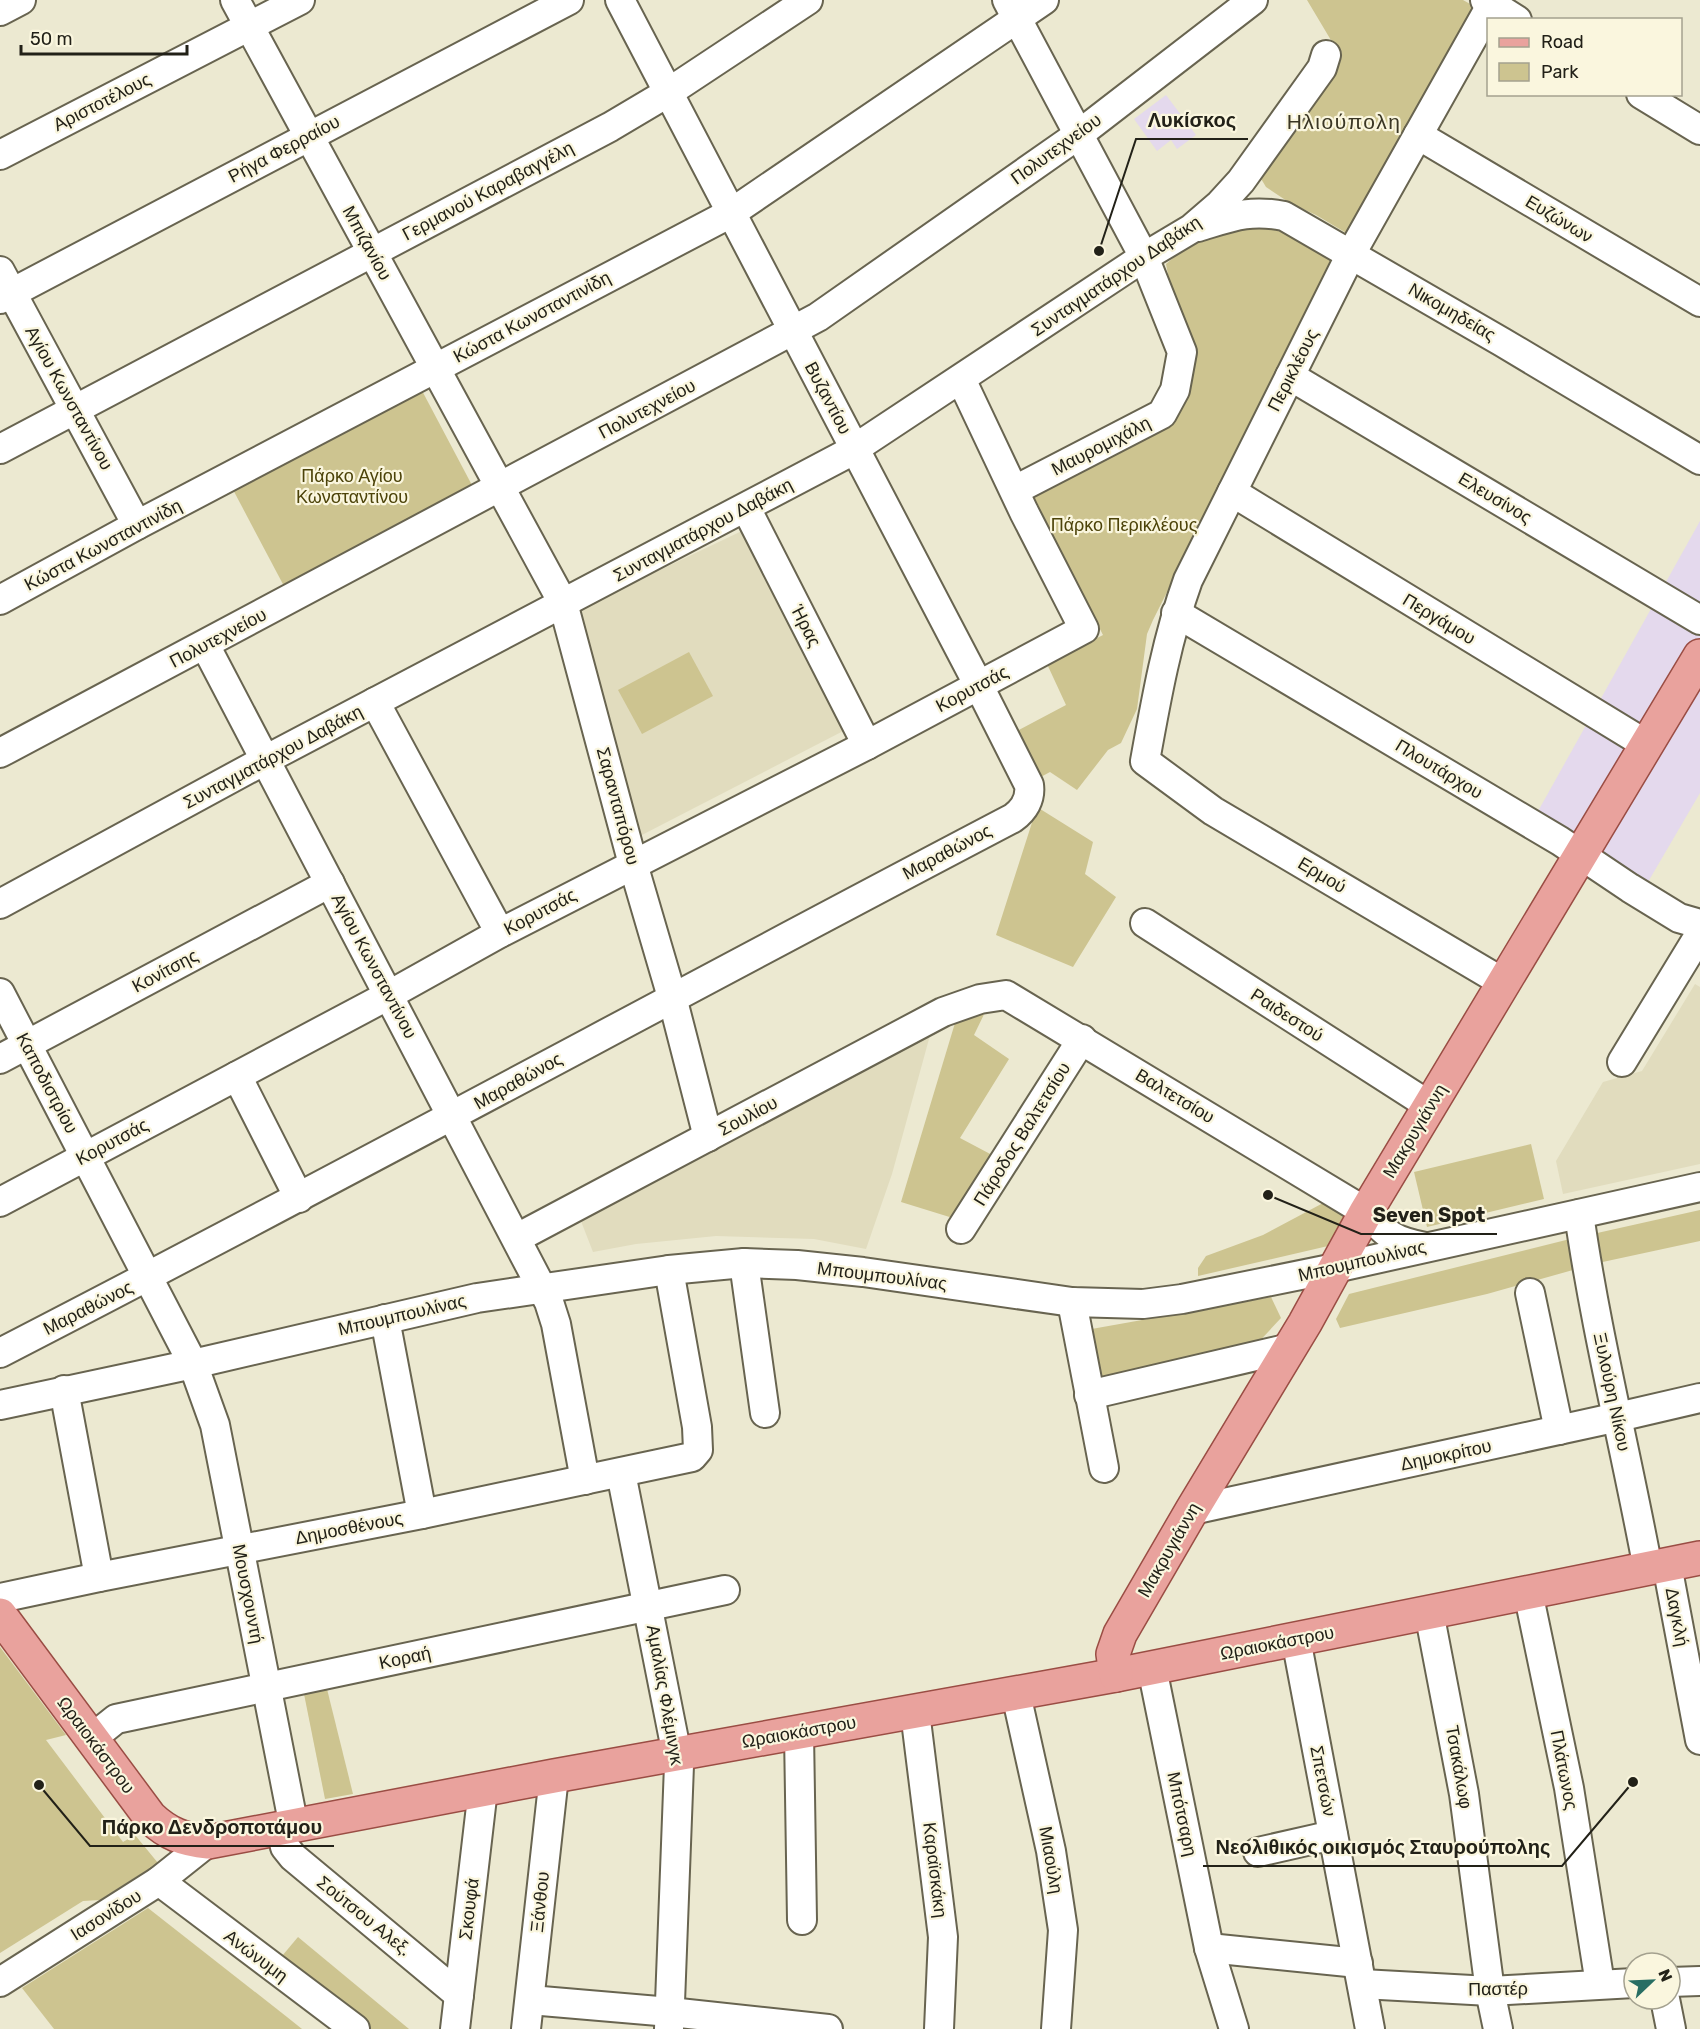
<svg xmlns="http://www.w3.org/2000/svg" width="1700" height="2029" font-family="Rubik,sans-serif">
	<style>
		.commercial { fill: #e4d9ed }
		.built { fill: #e1dcbe }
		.green { fill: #cdc490 }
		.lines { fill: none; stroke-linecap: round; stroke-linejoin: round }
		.minor-casing { stroke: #686450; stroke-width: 32 }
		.major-casing { stroke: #9a4d44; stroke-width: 36 }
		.minor { stroke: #fff; stroke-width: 28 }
		.major { stroke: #e9a29d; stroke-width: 33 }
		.labels { text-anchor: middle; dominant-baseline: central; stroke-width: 4.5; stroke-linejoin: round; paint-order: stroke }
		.street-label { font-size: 18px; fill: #222118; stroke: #faf6de }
		.park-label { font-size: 18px; fill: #4c4309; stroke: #faf6de }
		.quarter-label { font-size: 21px; letter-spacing: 1.5px; fill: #3a3624; stroke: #faf6de }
		.leader { fill: none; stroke: #222118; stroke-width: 2 }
		.callout-dot { fill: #222118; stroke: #faf6de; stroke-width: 2 }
		.callout-label { font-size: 20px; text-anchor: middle; font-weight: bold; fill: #222118; stroke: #faf6de; stroke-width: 4.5; stroke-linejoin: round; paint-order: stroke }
	</style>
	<rect width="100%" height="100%" fill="#ece9d1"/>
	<g class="commercial">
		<path d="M 1166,95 L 1196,135 L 1177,149 L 1171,140 L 1157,151 L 1134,119 Z"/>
		<path d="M 1700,521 L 1700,793 L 1648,882 L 1537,813 Z"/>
	</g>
	<g class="built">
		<path d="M 746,529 L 851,727 L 638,837 L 574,611 Z"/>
		<path d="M 1695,984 L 1700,987 L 1700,1164 L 1563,1194 L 1556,1161 L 1603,1082 L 1642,1071 Z"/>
		<path d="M 932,1028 L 892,1174 L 866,1249 L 814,1239 L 716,1236 L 636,1244 L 593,1252 L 579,1216 Z"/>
	</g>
	<g class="green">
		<path d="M 1307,0 L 1463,0 L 1479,9 L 1348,234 L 1316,215 L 1290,203 L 1266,187 L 1257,172 L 1341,57 Z"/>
		<path d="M 1251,226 L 1282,228 L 1334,260 L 1153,620 L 1147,634 L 1137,709 L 1121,743 L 1108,750 L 1077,790 L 1050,772 L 1037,779 L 1015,732 L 1066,705 L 1047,664 L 1103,635 L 1033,497 L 1166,424 L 1175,312 L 1166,264 L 1187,246 L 1212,235 Z"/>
		<path d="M 419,385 L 474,489 L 285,588 L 230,484 Z"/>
		<path d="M 689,652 L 713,696 L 642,734 L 618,690 Z"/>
		<path d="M 1037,807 L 1093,842 L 1085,874 L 1116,897 L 1073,967 L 996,935 Z"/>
		<path d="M 989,1004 L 974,1035 L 1009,1059 L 960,1138 L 994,1156 L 956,1219 L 901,1202 L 958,1013 Z"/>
		<path d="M 1531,1144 L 1544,1199 L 1427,1227 L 1414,1172 Z"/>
		<path d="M 1325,1202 L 1348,1214 L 1328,1246 L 1198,1276 L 1198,1268 L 1206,1256 L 1263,1235 Z"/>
		<path d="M 1700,1210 L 1700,1241 L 1598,1263 L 1487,1294 L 1340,1328 L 1336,1319 L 1349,1294 L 1566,1240 Z"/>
		<path d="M 1271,1297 L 1281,1318 L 1255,1346 L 1102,1380 L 1086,1330 Z"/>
		<path d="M 0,1647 L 66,1735 L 46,1740 L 123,1842 L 135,1835 L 158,1863 L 100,1900 L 83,1901 L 0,1953 Z"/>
		<path d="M 326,1685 L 353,1794 L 325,1799 L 303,1689 Z"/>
		<path d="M 148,1908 L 287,2017 L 302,2029 L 54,2029 L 22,1988 Z"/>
		<path d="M 298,1937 L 409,2029 L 363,2029 L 277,1962 Z"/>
	</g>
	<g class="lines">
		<defs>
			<g id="minor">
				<path d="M 235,0 L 563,603 L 633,864 L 672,997 L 708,1137"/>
				<path d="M 1007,0 L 1144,257 L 1182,352 L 1175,390 L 1162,414 L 1015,490"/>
				<path d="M 1485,0 L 1517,20"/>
				<path d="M 1494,0 L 1351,254 L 1188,580 C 1167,638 1156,700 1145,761 L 1213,811 L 1504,983"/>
				<path d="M 0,11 L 21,0"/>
				<path d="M 1641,94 L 1700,130"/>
				<path d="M 1418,135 L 1700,302"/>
				<path d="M 0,155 L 300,0"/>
				<path d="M 1198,227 C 1231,217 1249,209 1284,216 L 1502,342 L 1700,460"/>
				<path d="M 0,271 L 137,525"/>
				<path d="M 0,299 L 569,0"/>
				<path d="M 1290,376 L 1700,620"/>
				<path d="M 0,449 L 610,127 L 669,92 L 808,0"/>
				<path d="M 1232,492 L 1647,745"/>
				<path d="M 746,508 L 867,745"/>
				<path d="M 0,600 L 137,525 L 731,213 L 1044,0"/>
				<path d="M 1176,613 L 1560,841 L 1630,888 L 1679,918 L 1700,924"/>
				<path d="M 205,645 L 549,1302 L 556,1324 L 585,1480"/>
				<path d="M 375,702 L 500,933"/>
				<path d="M 0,753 L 818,317 L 1078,135 L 1253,0"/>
				<path d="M 0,904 L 265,760 L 848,453 L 1144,257 L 1191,229 L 1220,204 L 1241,181 L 1322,68 L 1326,55"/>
				<path d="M 1145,923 L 1430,1106"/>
				<path d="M 0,993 L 193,1364 L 215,1425 L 294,1827"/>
				<path d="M 0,1059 L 330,883"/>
				<path d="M 1622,1062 L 1700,934"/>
				<path d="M 237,1076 L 299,1198"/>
				<path d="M 0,1202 L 389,995 L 500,933 L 867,745 L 1084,629 L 1024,512 L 961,379"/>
				<path d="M 1579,1214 C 1596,1333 1626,1451 1648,1569"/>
				<path d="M 961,1229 L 1082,1039"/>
				<path d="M 517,1238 L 943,1012 L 980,999 L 1006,995 L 1366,1212 C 1387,1235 1393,1241 1425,1247"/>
				<path d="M 744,1263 L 765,1413"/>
				<path d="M 1530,1293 L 1559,1430"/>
				<path d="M 1072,1302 L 1104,1468"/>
				<path d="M 385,1319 L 422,1514"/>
				<path d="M 0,1353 C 340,1178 675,995 1013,818 C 1024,810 1031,799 1029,785 L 979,686 L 620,0"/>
				<path d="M 64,1390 L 99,1577"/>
				<path d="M 1089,1395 L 1290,1348"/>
				<path d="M 0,1405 L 193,1364 L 477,1298 L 669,1270 L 744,1263 L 797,1265 L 863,1272 L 1072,1302 L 1143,1304 L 1182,1299 L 1335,1268 L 1700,1187"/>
				<path d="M 621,1473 L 679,1765 L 669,2029"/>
				<path d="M 1192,1510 L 1618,1417 L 1700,1398"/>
				<path d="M 1667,1565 L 1700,1740"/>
				<path d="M 1528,1592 L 1569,1788 L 1600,1984"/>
				<path d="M 0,1598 L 99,1577 L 422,1514 L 692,1457 L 698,1450 L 697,1427 L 669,1270"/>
				<path d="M 1429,1612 L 1464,1794 L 1490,1991 L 1498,2029"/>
				<path d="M 1296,1639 L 1370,2029"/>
				<path d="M 1152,1668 L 1209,1948 L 1234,2029"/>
				<path d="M 1016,1694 L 1051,1851 L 1063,1930 L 1056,2029"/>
				<path d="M 915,1712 L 943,1937 L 939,2029"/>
				<path d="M 799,1733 L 802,1920"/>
				<path d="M 91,1739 L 116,1719 L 725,1590"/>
				<path d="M 281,1829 L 285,1847 L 293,1857 L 459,1995"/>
				<path d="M 1258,1852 L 1333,1835"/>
				<path d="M 159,1881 L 355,2029"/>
				<path d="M 1209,1948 L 1358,1963"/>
				<path d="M 0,1982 L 159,1881 L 208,1842"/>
				<path d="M 1670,1982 L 1700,1981"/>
				<path d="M 1362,1984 L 1490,1991 L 1634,1983"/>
				<path d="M 1665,1999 L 1671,2029"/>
				<path d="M 530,2000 L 670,2012 L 828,2029"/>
				<path d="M 455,2029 L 483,1789"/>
				<path d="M 526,2029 L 554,1776"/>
			</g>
			<g id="major">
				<path d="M 0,1615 L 150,1817 C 168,1834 184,1840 208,1842 L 554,1776 L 1116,1675 L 1700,1558"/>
				<path d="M 1116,1675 L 1113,1654 L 1120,1634 L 1192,1510 L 1305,1323 L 1366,1212 L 1700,656"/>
			</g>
		</defs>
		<use href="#minor" class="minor-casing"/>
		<use href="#major" class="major-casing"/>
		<use href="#minor" class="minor"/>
		<use href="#major" class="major"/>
	</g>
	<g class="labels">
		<g class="street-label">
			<text transform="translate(102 102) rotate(-27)">Αριστοτέλους</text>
			<text transform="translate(284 149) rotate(-28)">Ρήγα Φερραίου</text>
			<text transform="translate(1056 149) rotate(-36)">Πολυτεχνείου</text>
			<text transform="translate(488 191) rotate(-28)">Γερμανού Καραβαγγέλη</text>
			<text transform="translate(1559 219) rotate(31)">Ευζώνων</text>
			<text transform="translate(367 243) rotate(61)">Μπιζανίου</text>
			<text transform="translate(1116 276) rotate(-34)">Συνταγματάρχου Δαβάκη</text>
			<text transform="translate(1452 312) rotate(30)">Νικομηδείας</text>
			<text transform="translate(532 317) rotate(-28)">Κώστα Κωνσταντινίδη</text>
			<text transform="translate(1293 370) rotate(-63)">Περικλέους</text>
			<text transform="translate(69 398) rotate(61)">Αγίου Κωνσταντίνου</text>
			<text transform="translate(828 398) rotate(62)">Βυζαντίου</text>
			<text transform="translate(647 409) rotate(-28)">Πολυτεχνείου</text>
			<text transform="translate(1101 446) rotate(-27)">Μαυρομιχάλη</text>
			<text transform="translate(1495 498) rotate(31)">Ελευσίνος</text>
			<text transform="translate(703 530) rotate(-28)">Συνταγματάρχου Δαβάκη</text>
			<text transform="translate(103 545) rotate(-28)">Κώστα Κωνσταντινίδη</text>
			<text transform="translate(1439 619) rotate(31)">Περγάμου</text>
			<text transform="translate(806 626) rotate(63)">Ήρας</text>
			<text transform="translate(218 638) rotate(-28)">Πολυτεχνείου</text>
			<text transform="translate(972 689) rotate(-28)">Κορυτσάς</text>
			<text transform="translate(273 757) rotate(-28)">Συνταγματάρχου Δαβάκη</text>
			<text transform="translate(1439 769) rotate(31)">Πλουτάρχου</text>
			<text transform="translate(618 806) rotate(75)">Σαρανταπόρου</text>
			<text transform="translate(947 852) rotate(-28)">Μαραθώνος</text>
			<text transform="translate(1322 875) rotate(31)">Ερμού</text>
			<text transform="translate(540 912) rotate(-28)">Κορυτσάς</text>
			<text transform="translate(374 966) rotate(62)">Αγίου Κωνσταντίνου</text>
			<text transform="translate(165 971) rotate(-28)">Κονίτσης</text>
			<text transform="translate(1287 1015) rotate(33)">Ραιδεστού</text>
			<text transform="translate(518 1081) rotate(-29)">Μαραθώνος</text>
			<text transform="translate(47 1083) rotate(62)">Καποδιστρίου</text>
			<text transform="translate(1175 1096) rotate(31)">Βαλτετσίου</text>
			<text transform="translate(748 1116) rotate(-28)">Σουλίου</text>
			<text transform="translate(1415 1131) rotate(-59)">Μακρυγιάννη</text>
			<text transform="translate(1022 1134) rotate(-58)">Πάροδος Βαλτετσίου</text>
			<text transform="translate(112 1142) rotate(-28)">Κορυτσάς</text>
			<text transform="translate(1362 1261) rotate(-13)">Μπουμπουλίνας</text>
			<text transform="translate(882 1276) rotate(7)">Μπουμπουλίνας</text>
			<text transform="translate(88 1308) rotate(-27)">Μαραθώνος</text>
			<text transform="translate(402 1315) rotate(-13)">Μπουμπουλίνας</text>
			<text transform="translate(1612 1392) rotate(78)">Ξυλούρη Νίκου</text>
			<text transform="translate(1446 1455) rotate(-12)">Δημοκρίτου</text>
			<text transform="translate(349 1528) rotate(-11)">Δημοσθένους</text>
			<text transform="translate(1169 1550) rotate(-60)">Μακρυγιάννη</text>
			<text transform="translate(248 1594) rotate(79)">Μουσχουντή</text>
			<text transform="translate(1677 1617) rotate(79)">Δαγκλή</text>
			<text transform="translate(1277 1643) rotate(-11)">Ωραιοκάστρου</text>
			<text transform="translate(405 1658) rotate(-12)">Κοραή</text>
			<text transform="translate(665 1695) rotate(80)">Αμαλίας Φλέμινγκ</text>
			<text transform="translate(799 1732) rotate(-10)">Ωραιοκάστρου</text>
			<text transform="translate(96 1745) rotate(53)">Ωραιοκάστρου</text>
			<text transform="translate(1459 1767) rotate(80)">Τσακάλωφ</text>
			<text transform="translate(1564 1770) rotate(79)">Πλάτωνος</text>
			<text transform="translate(1323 1781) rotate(79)">Σπετσών</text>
			<text transform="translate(1182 1814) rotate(78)">Μπότσαρη</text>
			<text transform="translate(1051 1860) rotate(80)">Μιαούλη</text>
			<text transform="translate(935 1870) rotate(83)">Καραϊσκάκη</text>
			<text transform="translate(540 1902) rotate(-84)">Ξάνθου</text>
			<text transform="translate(469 1909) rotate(-83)">Σκουφά</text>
			<text transform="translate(106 1915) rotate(-32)">Ιασονίδου</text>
			<text transform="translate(364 1916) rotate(39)">Σούτσου Αλεξ.</text>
			<text transform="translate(256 1956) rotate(37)">Ανώνυμη</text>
			<text transform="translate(1498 1989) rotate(-1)">Παστέρ</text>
		</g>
		<g class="park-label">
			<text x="352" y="476">Πάρκο Αγίου<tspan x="352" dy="21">Κωνσταντίνου</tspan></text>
			<text x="1124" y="525">Πάρκο Περικλέους</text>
		</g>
		<g class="quarter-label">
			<text x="1344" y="121">Ηλιούπολη</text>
		</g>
	</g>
	<path class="leader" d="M1099 251L1136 139H1248M1268 1195L1361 1234H1497M39 1785L90 1846H334M1633 1782L1562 1866H1203"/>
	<g class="callout-dot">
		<circle cx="1099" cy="251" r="6"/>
		<circle cx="1268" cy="1195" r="6"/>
		<circle cx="39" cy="1785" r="6"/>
		<circle cx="1633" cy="1782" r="6"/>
	</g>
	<g class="callout-label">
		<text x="1192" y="127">Λυκίσκος</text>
		<text x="1429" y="1222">Seven Spot</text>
		<text x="212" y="1834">Πάρκο Δενδροποτάμου</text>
		<text x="1383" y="1854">Νεολιθικός οικισμός Σταυρούπολης</text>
	</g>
	<rect x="1487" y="18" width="195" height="78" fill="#faf6de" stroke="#a4a18f" stroke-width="1.5"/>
	<rect x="1499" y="38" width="30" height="9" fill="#e9a29d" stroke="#a4a18f" stroke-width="1.5"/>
	<text x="1541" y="48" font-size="18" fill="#222118">Road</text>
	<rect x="1499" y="63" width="30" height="18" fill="#cdc490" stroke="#a4a18f" stroke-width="1.5"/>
	<text x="1541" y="78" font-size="18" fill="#222118">Park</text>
	<g transform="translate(1652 1981) rotate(67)"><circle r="28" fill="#faf6de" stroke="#a4a18f" stroke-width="1.5"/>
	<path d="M0-4.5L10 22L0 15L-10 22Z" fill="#286e63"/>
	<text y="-9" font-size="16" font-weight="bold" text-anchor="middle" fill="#222118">N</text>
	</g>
	<path d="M21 45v9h166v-9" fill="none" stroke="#222118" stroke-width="3"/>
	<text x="30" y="45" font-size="18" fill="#222118" stroke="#faf6de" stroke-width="4.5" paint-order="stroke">50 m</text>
</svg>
